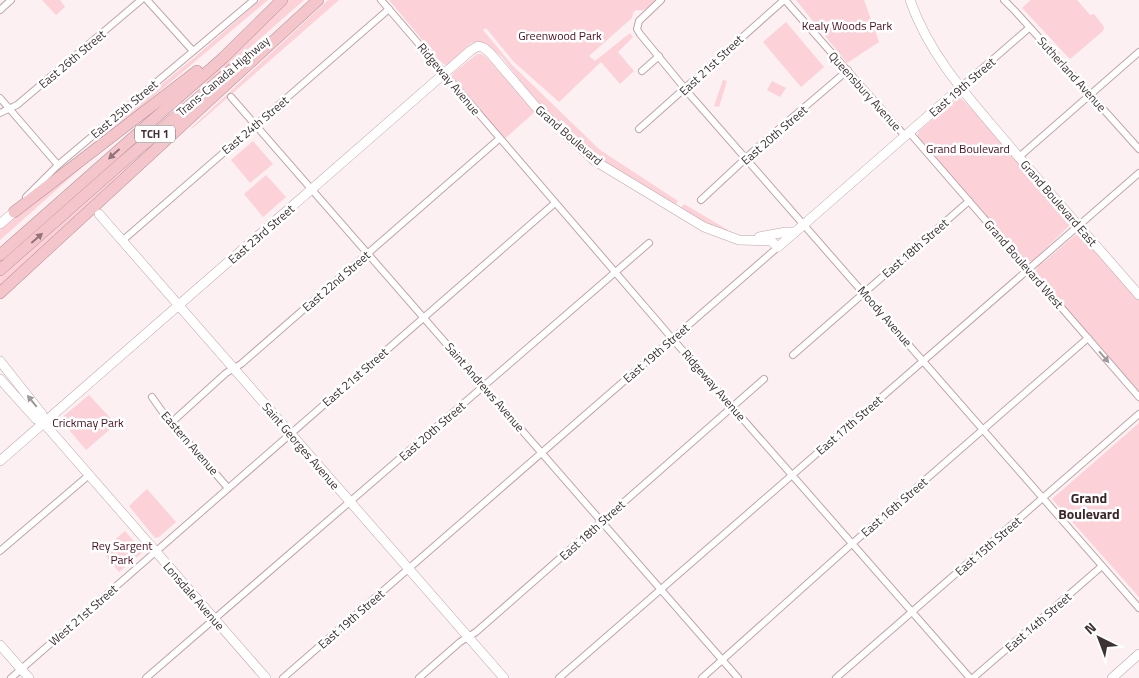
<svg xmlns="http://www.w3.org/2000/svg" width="1139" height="678" font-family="'Titillium Web',sans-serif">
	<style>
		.green { fill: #fcd2d8 }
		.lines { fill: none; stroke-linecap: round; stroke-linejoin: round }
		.street-casing { stroke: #bfa5a9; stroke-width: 8 }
		.secondary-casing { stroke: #bfa5a9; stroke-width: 10 }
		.highway-casing { stroke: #b59297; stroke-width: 12 }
		.street { stroke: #fff; stroke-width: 6 }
		.secondary { stroke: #fff; stroke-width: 9 }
		.highway { stroke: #f5c5cc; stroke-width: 11 }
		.oneway { fill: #907478 }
		.oneway2 { fill: #9e989a }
		.labels { text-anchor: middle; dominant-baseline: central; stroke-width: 5; stroke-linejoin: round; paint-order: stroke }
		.shield { fill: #fff; stroke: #777071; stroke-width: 1 }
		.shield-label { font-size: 11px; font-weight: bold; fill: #3d3234 }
		.park-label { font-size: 12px; fill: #4c1021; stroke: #fff }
		.street-label { font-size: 12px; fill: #3d3234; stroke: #fff }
		.neighbourhood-label { font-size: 14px; font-weight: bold; fill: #3c282b; stroke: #fff }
	</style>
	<rect width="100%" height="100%" fill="#fcf0f2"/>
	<g class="green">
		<path d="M 42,0 L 60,0 L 65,7 L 56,15 Z"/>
		<path d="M 260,0 L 268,0 L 121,124 L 79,155 L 119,122 L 118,120 L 195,57 Z"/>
		<path d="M 288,0 L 304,0 L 229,66 L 195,91 L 194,89 L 239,50 Z"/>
		<path d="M 328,0 L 339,0 L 193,128 L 190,129 Z"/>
		<path d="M 389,0 L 656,0 C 650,6 645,12 636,10 L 633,13 L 632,18 L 589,56 L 595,61 L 630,33 L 633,37 L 618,52 L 634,71 L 620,84 L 601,62 L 559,102 L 514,62 L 486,28 L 483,30 L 512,65 L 600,150 L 678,201 L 675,206 L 598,159 L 550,114 L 528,91 L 502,57 L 486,44 L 475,42 L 470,44 L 449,64 L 445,65 L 439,60 Z"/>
		<path d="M 796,0 L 864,0 L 879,42 L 847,63 Z"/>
		<path d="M 1031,0 L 1077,0 L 1090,15 L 1094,14 L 1104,27 L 1103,31 L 1070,59 L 1022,8 Z"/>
		<path d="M 786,22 L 824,67 L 801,87 L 763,42 Z"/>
		<path d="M 477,54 L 482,54 L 487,58 L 535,112 L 503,140 L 451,79 L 453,73 Z"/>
		<path d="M 723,80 L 727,81 L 719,107 L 714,106 Z"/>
		<path d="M 772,81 L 786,88 L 780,97 L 767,90 Z"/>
		<path d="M 958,97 C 966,101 971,110 979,115 L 1072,223 L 1032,262 L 1024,259 L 917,136 L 919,131 Z"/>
		<path d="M 125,129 L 0,240 L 0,230 L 25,209 Z"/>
		<path d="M 155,141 L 8,279 L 0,286 L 0,276 Z"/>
		<path d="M 253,141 L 273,164 L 250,183 L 231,160 Z"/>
		<path d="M 266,175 L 286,197 L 263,217 L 244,194 Z"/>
		<path d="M 684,204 L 728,230 L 728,232 L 711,228 L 680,209 Z"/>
		<path d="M 1079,234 L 1099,254 L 1139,299 L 1139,392 L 1035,272 L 1040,263 L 1044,262 L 1074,236 Z"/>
		<path d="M 89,395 L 116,424 L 86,450 L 60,419 Z"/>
		<path d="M 1139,423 L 1139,597 L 1052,499 Z"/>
		<path d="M 147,489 L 176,522 L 159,537 L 155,538 L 129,506 Z"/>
		<path d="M 125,531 L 143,552 L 119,572 L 102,551 Z"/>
	</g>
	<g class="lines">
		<defs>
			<g id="street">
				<path d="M 147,0 L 193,51"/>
				<path d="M 381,0 L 677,344 L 970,678"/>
				<path d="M 661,0 L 639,21 L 637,29 L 640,34 L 691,96 L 1139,608"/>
				<path d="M 785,0 L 905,136"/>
				<path d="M 1004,0 L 1015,11 L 1139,149"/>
				<path d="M 0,10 L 11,0"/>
				<path d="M 642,71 L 659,56"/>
				<path d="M 960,88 L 1029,28"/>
				<path d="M 231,97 L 738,678"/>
				<path d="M 0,98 L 58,165"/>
				<path d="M 0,113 L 17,105 L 141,0"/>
				<path d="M 639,129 L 784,0"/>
				<path d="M 909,132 L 1139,397"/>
				<path d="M 1019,157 L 1139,52"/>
				<path d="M 26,197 L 58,165 L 254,0"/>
				<path d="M 701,200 L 759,146 L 848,70"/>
				<path d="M 122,241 L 389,9"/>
				<path d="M 793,355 L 969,201"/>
				<path d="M 152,397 L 166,417 L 228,488"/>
				<path d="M 172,422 L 226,373 L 241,364 L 499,139"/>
				<path d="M 0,551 L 89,475"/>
				<path d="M 11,678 L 555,203"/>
				<path d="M 146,678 L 649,243"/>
				<path d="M 283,678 L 778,247"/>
				<path d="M 419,678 L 460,642 L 476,632 L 764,379"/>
				<path d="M 559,678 L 1139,173"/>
				<path d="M 702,678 L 846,549 L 1088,338"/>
				<path d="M 836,678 L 1139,414"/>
				<path d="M 973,678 L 1102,566"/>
			</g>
			<g id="secondary">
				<path d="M 910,0 C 930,57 969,98 1007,143 C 1050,194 1095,244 1139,295"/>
				<path d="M 99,214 L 504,678"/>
				<path d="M 0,224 L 14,212"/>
				<path d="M 759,237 L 786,232 L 794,233"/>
				<path d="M 0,361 L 42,414 L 44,423"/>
				<path d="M 0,379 L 36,419 L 44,423 L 49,429 L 266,678"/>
				<path d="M 0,461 L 470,51 L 478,46 L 484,48 L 490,53 L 536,107 L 595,161 L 704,227 L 739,240 L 771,241 L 778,247 L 960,88"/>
				<path d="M 0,645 L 29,678"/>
				<path d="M 1112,678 L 1139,654"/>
			</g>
			<g id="highway">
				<path d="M 14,212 L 197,71"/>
				<path d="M 0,255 L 223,58 L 282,0"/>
				<path d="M 0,270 L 118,166 L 237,65"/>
				<path d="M 0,293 L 318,0"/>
			</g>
		</defs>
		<use href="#street" class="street-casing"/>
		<use href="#secondary" class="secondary-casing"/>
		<use href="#highway" class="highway-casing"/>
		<use href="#street" class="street"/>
		<use href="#secondary" class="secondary"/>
		<use href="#highway" class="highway"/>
	</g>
	<defs><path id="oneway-solid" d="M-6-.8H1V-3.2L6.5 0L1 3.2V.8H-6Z" transform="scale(1.25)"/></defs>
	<g class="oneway">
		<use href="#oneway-solid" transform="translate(114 154) rotate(138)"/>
		<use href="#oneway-solid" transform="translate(37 238) rotate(-41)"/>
	</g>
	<g class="oneway2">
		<use href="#oneway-solid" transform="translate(1104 357) rotate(49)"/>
		<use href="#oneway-solid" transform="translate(32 401) rotate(-129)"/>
	</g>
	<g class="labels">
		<rect class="shield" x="135" y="125.5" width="40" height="17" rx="4"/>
		<g class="shield-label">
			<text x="155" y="134">TCH 1</text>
		</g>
		<g class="park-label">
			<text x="847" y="25">Kealy Woods Park</text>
			<text x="560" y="35">Greenwood Park</text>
			<text x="968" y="148">Grand Boulevard</text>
			<text x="88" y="422">Crickmay Park</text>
			<text x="122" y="545">Rey Sargent<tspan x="122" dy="14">Park</tspan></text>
		</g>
		<g class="street-label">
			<text transform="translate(72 59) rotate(-40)">East 26th Street</text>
			<text transform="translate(711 65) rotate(-43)">East 21st Street</text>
			<text transform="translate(1072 74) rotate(48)">Sutherland Avenue</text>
			<text transform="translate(223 76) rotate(-40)">Trans-Canada Highway</text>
			<text transform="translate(449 79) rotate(50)">Ridgeway Avenue</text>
			<text transform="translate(962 87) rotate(-41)">East 19th Street</text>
			<text transform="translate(865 91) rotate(48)">Queensbury Avenue</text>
			<text transform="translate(124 109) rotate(-40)">East 25th Street</text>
			<text transform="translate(255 125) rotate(-40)">East 24th Street</text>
			<text transform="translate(569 135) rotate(41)">Grand Boulevard</text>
			<text transform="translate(774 135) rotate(-41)">East 20th Street</text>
			<text transform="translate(1059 203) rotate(49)">Grand Boulevard East</text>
			<text transform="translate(261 234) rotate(-41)">East 23rd Street</text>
			<text transform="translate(915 248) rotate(-41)">East 18th Street</text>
			<text transform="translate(1024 264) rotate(49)">Grand Boulevard West</text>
			<text transform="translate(336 281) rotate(-41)">East 22nd Street</text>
			<text transform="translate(885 316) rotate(49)">Moody Avenue</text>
			<text transform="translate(656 353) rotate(-41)">East 19th Street</text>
			<text transform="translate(355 377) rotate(-41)">East 21st Street</text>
			<text transform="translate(714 385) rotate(49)">Ridgeway Avenue</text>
			<text transform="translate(485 387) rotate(49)">Saint Andrews Avenue</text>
			<text transform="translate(849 425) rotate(-41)">East 17th Street</text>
			<text transform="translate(432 431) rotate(-41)">East 20th Street</text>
			<text transform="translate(190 443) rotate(49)">Eastern Avenue</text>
			<text transform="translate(301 446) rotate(49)">Saint Georges Avenue</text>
			<text transform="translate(894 507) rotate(-41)">East 16th Street</text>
			<text transform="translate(592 530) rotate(-42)">East 18th Street</text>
			<text transform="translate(988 546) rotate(-41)">East 15th Street</text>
			<text transform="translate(194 596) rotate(49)">Lonsdale Avenue</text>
			<text transform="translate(83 615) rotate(-41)">West 21st Street</text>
			<text transform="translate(351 619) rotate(-41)">East 19th Street</text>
			<text transform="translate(1038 622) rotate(-41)">East 14th Street</text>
		</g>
		<g class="neighbourhood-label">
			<text x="1089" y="497">Grand<tspan x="1089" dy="16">Boulevard</tspan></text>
		</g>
	</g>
	<g transform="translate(1099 638) rotate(318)" stroke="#ffffff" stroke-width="4" paint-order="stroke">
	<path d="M0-4L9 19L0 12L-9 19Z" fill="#3d3234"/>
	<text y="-8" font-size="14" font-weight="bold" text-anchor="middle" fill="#3d3234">N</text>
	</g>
</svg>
